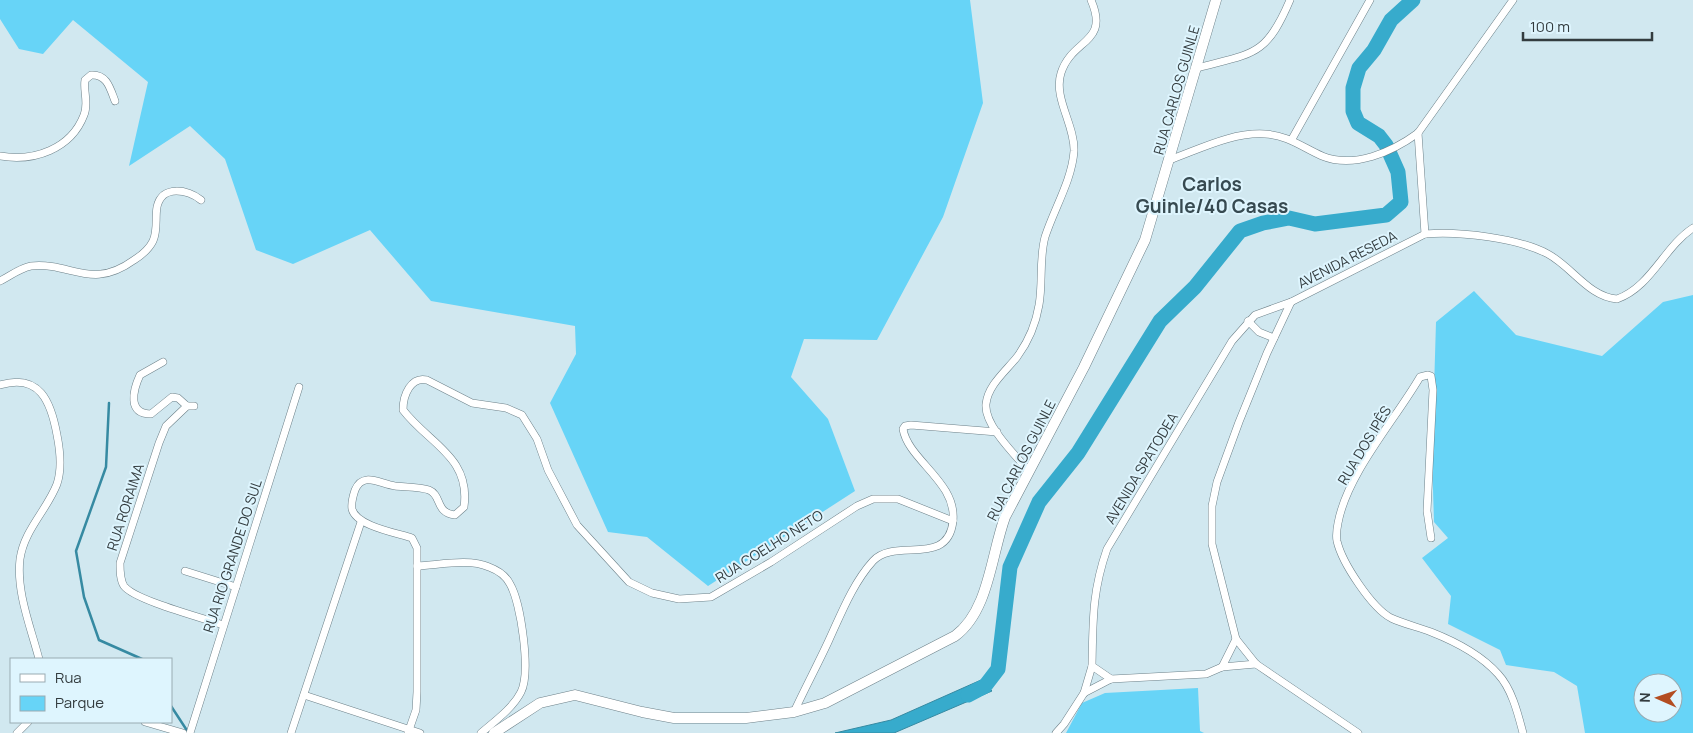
<svg xmlns="http://www.w3.org/2000/svg" width="1693" height="733" font-family="Manrope,sans-serif">
	<style>
		.green { fill: #67d4f7; fill-rule: evenodd }
		.water { fill: #37abcc; stroke: #368aa2 }
		.lines { fill: none; stroke-linecap: round; stroke-linejoin: round }
		.stream { stroke: #368aa2; stroke-width: 2.5 }
		.river { stroke: #37abcc; stroke-width: 15 }
		.street-casing { stroke: #6d8189; stroke-width: 8 }
		.secondary-casing { stroke: #6d8189; stroke-width: 11 }
		.street { stroke: #fff; stroke-width: 7 }
		.secondary { stroke: #fff; stroke-width: 10 }
		.labels { text-anchor: middle; dominant-baseline: central; stroke-width: 4; stroke-linejoin: round; paint-order: stroke }
		.street-label { font-size: 14px; fill: #333c3f; stroke: #def5fe }
		.district-label { font-size: 19px; font-weight: bold; fill: #374a51; stroke: #def5fe }
	</style>
	<rect width="100%" height="100%" fill="#d1e8f0"/>
	<g class="green">
		<path d="M 0,0 L 970,0 L 983,103 L 943,217 L 877,340 L 804,339 L 791,377 L 828,419 L 855,491 L 708,586 L 647,537 L 608,532 L 550,403 L 576,354 L 575,326 L 431,301 L 370,230 L 293,264 L 256,250 L 225,159 L 190,126 L 129,166 L 148,82 L 73,20 L 43,54 L 19,49 L 0,19 Z"/>
		<path d="M 1474,291 L 1516,335 L 1602,356 L 1663,302 L 1693,295 L 1693,733 L 1585,733 L 1577,686 L 1554,672 L 1506,665 L 1500,650 L 1448,624 L 1451,596 L 1422,558 L 1448,538 L 1434,522 L 1432,457 L 1436,322 ZM 1643,683 L 1673,683 L 1673,713 L 1643,713 Z"/>
		<path d="M 1198,688 L 1200,731 L 1204,733 L 1066,733 L 1082,703 L 1105,693 Z"/>
	</g>
	<path class="water" d="M 981,680 L 992,691 L 894,733 L 835,733 L 891,720 Z"/>
	<g class="lines">
		<g class="stream">
			<path d="M 109,403 L 106,467 L 76,551 L 84,597 L 99,640 L 142,659"/>
			<path d="M 171,706 L 188,732"/>
		</g>
		<path class="river" d="M 968,695 L 985,686 L 998,669 L 1010,567 L 1039,502 L 1078,453 L 1160,321 L 1195,287 L 1240,231 L 1263,223 L 1289,218 L 1315,224 L 1386,215 L 1401,202 L 1398,172 L 1386,145 L 1379,136 L 1358,123 L 1353,111 L 1353,88 L 1359,68 L 1374,50 L 1391,20 L 1413,0"/>
		<defs>
			<g id="street">
				<path d="M 1197,68 C 1253,53 1266,57 1290,0"/>
				<path d="M 1418,133 L 1425,234"/>
				<path d="M 1292,139 L 1370,0"/>
				<path d="M 0,156 C 34,162 71,149 84,115 C 89,103 83,91 85,80 L 91,75 C 107,74 110,88 115,101"/>
				<path d="M 1169,160 C 1200,149 1232,132 1265,134 C 1287,135 1302,147 1322,156 C 1354,169 1392,152 1418,133 L 1513,0"/>
				<path d="M 0,281 C 10,276 20,268 31,266 C 72,262 91,291 134,260 C 142,255 149,249 153,241 C 158,230 155,218 157,207 C 162,184 188,190 201,200"/>
				<path d="M 1248,321 L 1259,332 L 1274,338"/>
				<path d="M 163,362 L 140,375 C 133,390 127,414 151,414 L 172,397 L 178,398 L 187,406"/>
				<path d="M 0,385 C 40,373 51,402 57,435 C 60,450 62,469 57,484 C 47,510 24,530 20,559 C 16,592 31,628 39,659"/>
				<path d="M 194,406 L 187,406 L 166,426 L 159,443 L 120,563 C 120,571 120,580 124,586 C 134,600 203,618 223,625"/>
				<path d="M 1028,470 C 1015,455 984,425 986,404 C 988,385 1006,371 1017,357 C 1028,342 1036,323 1039,305 C 1043,282 1039,259 1045,237 C 1054,209 1072,180 1074,151 C 1075,125 1053,98 1061,73 C 1072,38 1110,44 1091,0"/>
				<path d="M 1431,538 L 1427,511 L 1433,390 L 1431,376 L 1428,375 L 1420,377 C 1395,420 1347,474 1338,523 C 1337,528 1336,536 1337,541 C 1342,563 1372,608 1391,618 C 1404,624 1418,627 1431,632 C 1454,641 1481,655 1498,674 C 1512,689 1518,714 1523,733"/>
				<path d="M 417,566 C 439,565 469,558 489,567 C 497,570 506,576 510,584 C 521,603 531,672 521,692 C 513,708 495,721 481,733"/>
				<path d="M 185,571 L 236,587"/>
				<path d="M 1222,667 L 1236,639"/>
				<path d="M 1111,679 L 1092,666 C 1093,621 1092,592 1107,549 L 1232,341 L 1255,315 L 1291,302"/>
				<path d="M 1084,693 L 1092,666"/>
				<path d="M 304,695 L 420,733"/>
				<path d="M 794,712 C 805,688 818,664 829,640 C 841,614 853,583 873,561 C 895,537 948,568 953,521 C 957,482 908,460 903,429 L 905,426 L 911,425 L 997,432"/>
				<path d="M 145,722 L 183,733"/>
				<path d="M 17,733 L 28,722"/>
				<path d="M 190,733 L 299,387"/>
				<path d="M 291,733 L 361,522"/>
				<path d="M 408,733 L 416,710 L 417,692 L 417,548 L 412,538 C 397,533 356,526 352,509 C 351,503 353,496 355,490 C 363,471 380,484 395,486 C 404,487 421,487 429,490 C 442,495 435,513 455,515 L 464,507 C 471,457 429,444 403,410 C 403,395 411,376 427,380 L 472,403 L 506,408 L 522,415 L 537,439 L 548,470 L 577,525 L 629,582 L 652,593 L 679,599 L 711,597 L 771,562 L 857,506 L 873,499 L 898,499 L 953,521"/>
				<path d="M 1056,733 L 1064,724 L 1084,693 L 1111,679 L 1206,674 L 1222,667 L 1256,664"/>
				<path d="M 1358,733 L 1256,664 L 1236,639 L 1212,544 L 1212,506 L 1217,482 L 1239,422 L 1267,353 L 1291,302 L 1425,234 C 1459,231 1518,238 1548,254 C 1572,267 1589,297 1617,299 C 1651,287 1664,247 1693,228"/>
			</g>
			<path id="secondary" d="M 494,733 L 540,703 L 575,695 L 642,712 L 674,718 L 746,718 L 794,712 L 825,703 L 955,636 C 989,611 991,555 1005,517 L 1084,367 L 1145,240 L 1216,0"/>
		</defs>
		<use href="#street" class="street-casing"/>
		<use href="#secondary" class="secondary-casing"/>
		<use href="#street" class="street"/>
		<use href="#secondary" class="secondary"/>
	</g>
	<g class="labels">
		<g class="street-label">
			<text transform="translate(1176 90) rotate(-74)">RUA CARLOS GUINLE</text>
			<text transform="translate(1347 259) rotate(-27)">AVENIDA RESEDA</text>
			<text transform="translate(1364 445) rotate(-59)">RUA DOS IPÊS</text>
			<text transform="translate(1021 460) rotate(-63)">RUA CARLOS GUINLE</text>
			<text transform="translate(1141 468) rotate(-59)">AVENIDA SPATODEA</text>
			<text transform="translate(125 507) rotate(-72)">RUA RORAIMA</text>
			<text transform="translate(769 546) rotate(-32)">RUA COELHO NETO</text>
			<text transform="translate(232 556) rotate(-72)">RUA RIO GRANDE DO SUL</text>
		</g>
		<g class="district-label">
			<text x="1212" y="184">Carlos<tspan x="1212" dy="22">Guinle/40 Casas</tspan></text>
		</g>
	</g>
	<rect x="10" y="658" width="162" height="65" fill="#def5fe" stroke="#9aabb2"/>
	<rect x="20" y="674" width="25" height="8" fill="#ffffff" stroke="#9aabb2"/>
	<text x="55" y="683" font-size="15" fill="#333c3f">Rua</text>
	<rect x="20" y="696" width="25" height="15" fill="#67d4f7" stroke="#9aabb2"/>
	<text x="55" y="708" font-size="15" fill="#333c3f">Parque</text>
	<g transform="translate(1658 698) rotate(272)"><circle r="24" fill="#def5fe" stroke="#9aabb2"/>
	<path d="M0-4L9 19L0 12L-9 19Z" fill="#b34d21"/>
	<text y="-8" font-size="14" font-weight="bold" text-anchor="middle" fill="#333c3f">N</text>
	</g>
	<path d="M1523 32v8h129v-8" fill="none" stroke="#333c3f" stroke-width="2.5"/>
	<text x="1530" y="32" font-size="15" fill="#333c3f" stroke="#def5fe" stroke-width="4" paint-order="stroke">100 m</text>
</svg>
